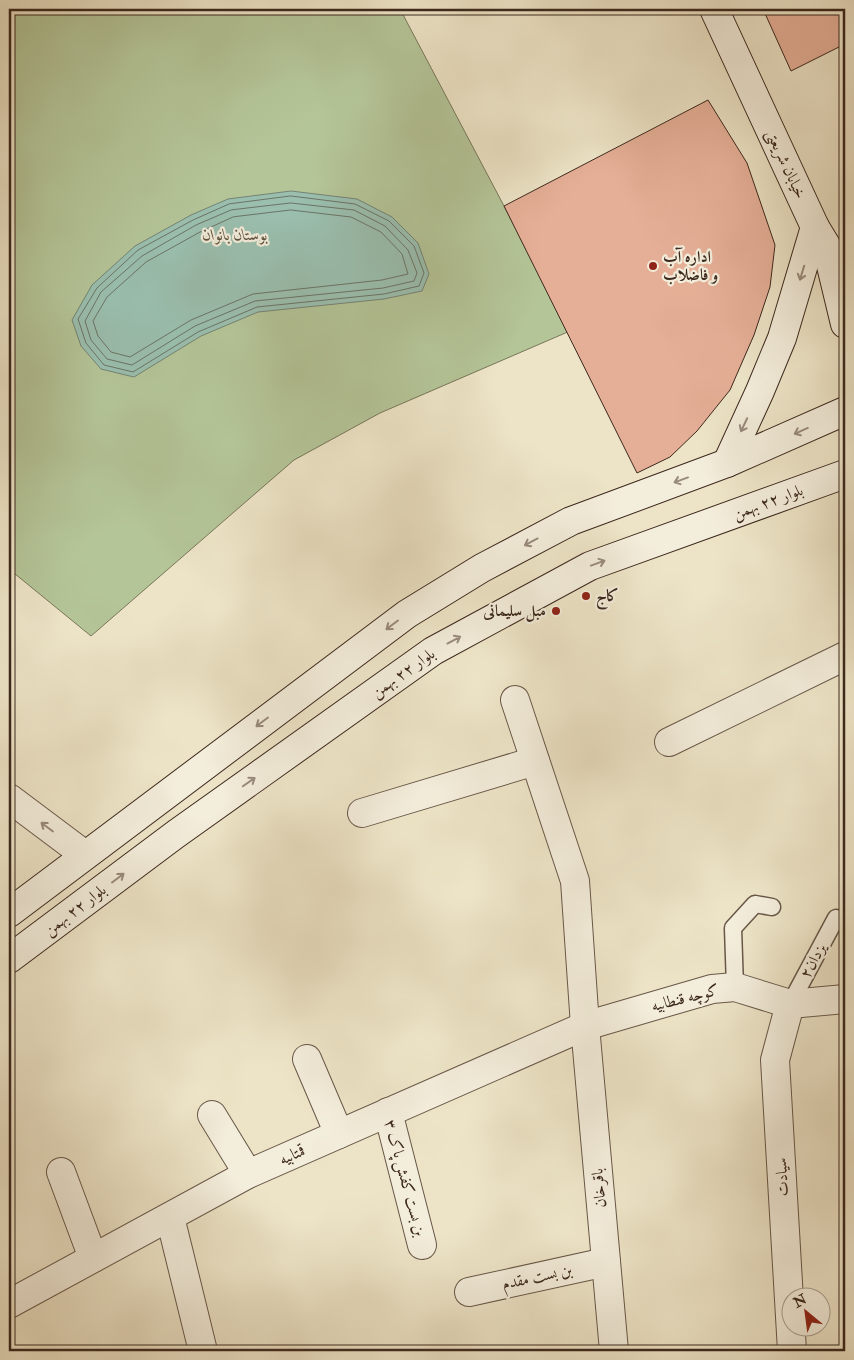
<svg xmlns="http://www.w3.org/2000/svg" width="854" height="1360" font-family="'IM FELL Double Pica',Amiri,serif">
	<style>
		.green { fill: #b4c598; stroke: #78765a }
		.water { fill: #9abfaf; stroke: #748375 }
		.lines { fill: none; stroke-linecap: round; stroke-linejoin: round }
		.shore { stroke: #6b7466; stroke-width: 1 }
		.building { fill: #e5af97; stroke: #3c281d }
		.lane-casing { stroke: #685748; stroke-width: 19 }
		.street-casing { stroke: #685748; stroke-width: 30 }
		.secondary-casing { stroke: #3c281d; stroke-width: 30 }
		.lane { stroke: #f3eddb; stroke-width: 16 }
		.street { stroke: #f3eddb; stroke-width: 28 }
		.secondary { stroke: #f3eddb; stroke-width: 28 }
		.oneway { stroke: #988a7c }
		.poi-dot { fill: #8f2418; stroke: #f3eddb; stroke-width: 2 }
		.labels { text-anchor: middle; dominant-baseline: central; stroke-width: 4.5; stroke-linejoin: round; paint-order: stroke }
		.street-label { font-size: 16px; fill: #3c281d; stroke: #f3eddb }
		.park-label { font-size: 16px; font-style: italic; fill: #5a4f3c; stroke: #f3eddb }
		.poi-label { font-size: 16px; font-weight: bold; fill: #3c281d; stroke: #f3eddb; text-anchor: start }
	</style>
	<rect width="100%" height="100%" fill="#ede4c7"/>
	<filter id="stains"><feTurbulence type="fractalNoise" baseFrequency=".004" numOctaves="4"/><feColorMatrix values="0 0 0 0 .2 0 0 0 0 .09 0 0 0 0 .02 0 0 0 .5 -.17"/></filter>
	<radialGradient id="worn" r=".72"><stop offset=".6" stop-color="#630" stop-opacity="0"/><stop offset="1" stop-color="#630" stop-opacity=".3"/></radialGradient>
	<path class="green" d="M 9,9 L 400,9 L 570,331 L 380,413 L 294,460 L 91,636 L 9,569 Z"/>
	<path class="water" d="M 291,191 L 357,199 L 392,217 L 418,243 L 429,274 L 422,291 L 384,299 L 258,312 L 201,336 L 134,377 L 101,369 L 81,346 L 72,320 L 92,285 L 135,246 L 191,215 L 228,199 Z"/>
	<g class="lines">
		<g class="shore">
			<path d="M 291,196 L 355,204 L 389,221 L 414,246 L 424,273 L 419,286 L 384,294 L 257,307 L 198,332 L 133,372 L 104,365 L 86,343 L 78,319 L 97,288 L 138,250 L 193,220 L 229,204 Z"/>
			<path d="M 291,203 L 354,210 L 385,226 L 408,250 L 417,273 L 414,281 L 383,288 L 255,301 L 195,326 L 132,365 L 107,359 L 91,340 L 85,321 L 101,292 L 142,256 L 196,225 L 231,210 Z"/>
			<path d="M 291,210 L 351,217 L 381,232 L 402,254 L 408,274 L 382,280 L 253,294 L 191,320 L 130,357 L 111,352 L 98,336 L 93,321 L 107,297 L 146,262 L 200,232 L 233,217 Z"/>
		</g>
	</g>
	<g class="building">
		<path d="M 763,9 L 845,9 L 845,44 L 791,71 Z"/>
		<path d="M 708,100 L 747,163 L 775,245 L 770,287 L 754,335 L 730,390 L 697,431 L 670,457 L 637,473 L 504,206 Z"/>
	</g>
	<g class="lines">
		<defs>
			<g id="lane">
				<path d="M 735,987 L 733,928 L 755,904 L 772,907"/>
				<path d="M 790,1004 L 836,918"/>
			</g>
			<g id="street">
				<path d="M 515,700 L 575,881 L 585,1026 L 614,1351"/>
				<path d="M 669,742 L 845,656"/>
				<path d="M 9,798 L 85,855"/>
				<path d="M 362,813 L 535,761"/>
				<path d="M 790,1004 L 775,1060 L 792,1351"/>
				<path d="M 307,1059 L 339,1134"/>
				<path d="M 388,1112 L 422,1245"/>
				<path d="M 212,1115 L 248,1174"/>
				<path d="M 61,1172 L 93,1258"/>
				<path d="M 170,1217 L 203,1351"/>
				<path d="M 469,1292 L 606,1262"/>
				<path d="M 9,1304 L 248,1174 L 585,1026 L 712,989 L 735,987 L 790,1004 L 845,999"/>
			</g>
			<g id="secondary">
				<path d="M 714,9 L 815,227 L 826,245 L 845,324"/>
				<path d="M 727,463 L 760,391 L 782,338 L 815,227"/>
				<path d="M 9,913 L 407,614 L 482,568 L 571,521 L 727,463 L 845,411"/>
				<path d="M 9,959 L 176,834 L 433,651 L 590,566 L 845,474"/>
			</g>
		</defs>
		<use href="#lane" class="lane-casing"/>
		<use href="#street" class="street-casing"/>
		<use href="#secondary" class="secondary-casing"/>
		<use href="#lane" class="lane"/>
		<use href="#street" class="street"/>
		<use href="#secondary" class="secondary"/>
	</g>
	<defs><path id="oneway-shaft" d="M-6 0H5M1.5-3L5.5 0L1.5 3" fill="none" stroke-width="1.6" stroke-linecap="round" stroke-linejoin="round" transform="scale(1.25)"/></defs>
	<g class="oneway">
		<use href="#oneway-shaft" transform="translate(802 273) rotate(107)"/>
		<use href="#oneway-shaft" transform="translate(744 425) rotate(115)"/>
		<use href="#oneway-shaft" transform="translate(801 431) rotate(156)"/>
		<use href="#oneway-shaft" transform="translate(681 480) rotate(160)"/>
		<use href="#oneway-shaft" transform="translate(531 542) rotate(152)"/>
		<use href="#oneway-shaft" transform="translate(598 563) rotate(-20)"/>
		<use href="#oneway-shaft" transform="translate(392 625) rotate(143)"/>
		<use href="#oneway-shaft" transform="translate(454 640) rotate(-28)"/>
		<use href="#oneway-shaft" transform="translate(262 722) rotate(143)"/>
		<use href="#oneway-shaft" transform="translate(249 782) rotate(-35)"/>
		<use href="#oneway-shaft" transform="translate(47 827) rotate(-143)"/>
		<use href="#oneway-shaft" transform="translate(118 878) rotate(-37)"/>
	</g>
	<g class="poi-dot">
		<circle cx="653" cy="266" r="5"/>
		<circle cx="586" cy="596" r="5"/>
		<circle cx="556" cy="611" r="5"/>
	</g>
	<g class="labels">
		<g class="street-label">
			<text transform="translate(786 164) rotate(65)">خیابان شریعتی</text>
			<text transform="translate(768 502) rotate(-20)">بلوار ۲۲ بهمن</text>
			<text transform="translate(403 673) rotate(-35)">بلوار ۲۲ بهمن</text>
			<text transform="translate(75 910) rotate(-37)">بلوار ۲۲ بهمن</text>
			<text transform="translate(813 961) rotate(-61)">یزدان۲</text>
			<text transform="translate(685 998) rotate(-14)">کوچه قنطابیه</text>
			<text transform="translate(292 1155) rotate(-24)">قمتابیه</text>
			<text transform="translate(782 1177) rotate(-93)">سیادت</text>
			<text transform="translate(405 1178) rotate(75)">بن بست کفش پاک ۳</text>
			<text transform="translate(599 1188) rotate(-95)">باقرخان</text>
			<text transform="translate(537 1277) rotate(-12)">بن بست مقدم</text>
		</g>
		<g class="park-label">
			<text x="235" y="235">بوستان بانوان</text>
		</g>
		<g class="poi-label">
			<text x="663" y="257">اداره آب<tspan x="663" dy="18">و فاضلاب</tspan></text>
			<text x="596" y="596">کاج</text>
			<text x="546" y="611" text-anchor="end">مبل سلیمانی</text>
		</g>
	</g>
	<rect width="854" height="1360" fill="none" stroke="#ede4c7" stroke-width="30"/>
	<rect x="10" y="10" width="834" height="1340" fill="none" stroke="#3c281d" stroke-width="2.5"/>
	<rect x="15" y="15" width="824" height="1330" fill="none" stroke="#3c281d"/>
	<g transform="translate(806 1312) rotate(331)"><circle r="24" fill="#f3eddb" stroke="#aa9e8f"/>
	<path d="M0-4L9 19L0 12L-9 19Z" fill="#8f2418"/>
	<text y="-8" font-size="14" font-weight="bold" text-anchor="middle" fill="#3c281d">N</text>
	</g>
	<rect width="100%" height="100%" filter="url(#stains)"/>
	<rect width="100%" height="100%" fill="url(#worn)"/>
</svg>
